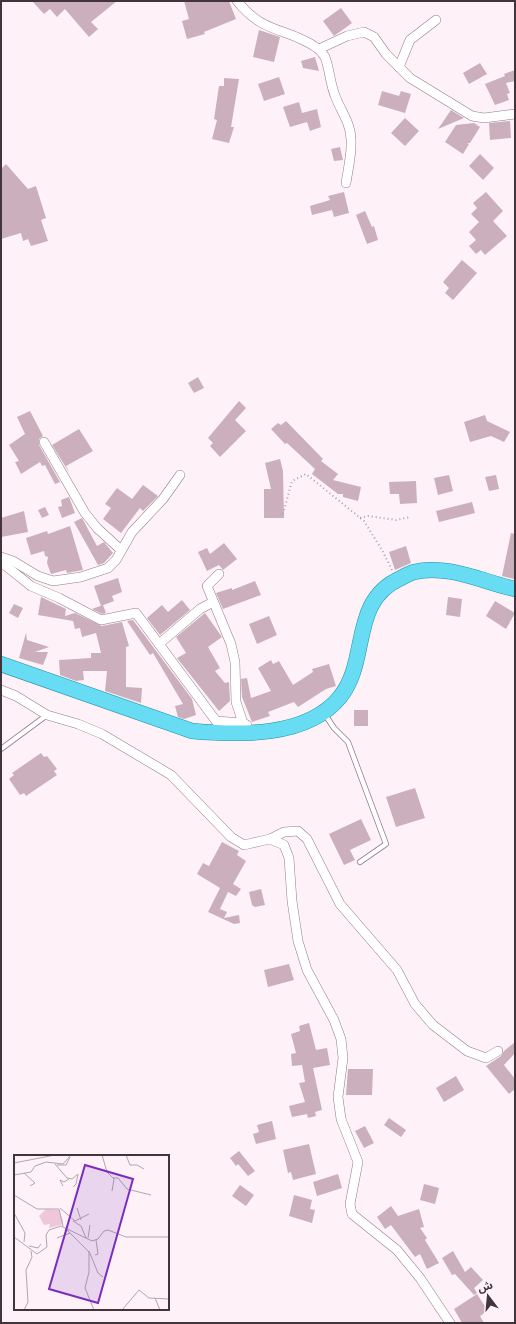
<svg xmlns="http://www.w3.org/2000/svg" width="516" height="1324" font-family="'Golos Text','Noto Sans Arabic',sans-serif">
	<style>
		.building { fill: #cbafbd }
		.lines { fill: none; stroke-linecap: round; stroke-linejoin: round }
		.lane-casing { stroke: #957a87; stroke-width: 6 }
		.street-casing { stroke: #957a87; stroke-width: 10 }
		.primary-casing { stroke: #1892ac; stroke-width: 16 }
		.path { stroke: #aca0a6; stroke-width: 2; stroke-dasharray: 1 3; stroke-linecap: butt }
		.lane { stroke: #fff; stroke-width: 4.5 }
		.street { stroke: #fff; stroke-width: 9 }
		.primary { stroke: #67dcf2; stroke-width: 15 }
		.inset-road { fill: none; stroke: #b2a6ac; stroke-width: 1 }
		.view { fill: #7b2cbf; fill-opacity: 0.15; stroke: #7b2cbf; stroke-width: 2 }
		.inset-edge { fill: none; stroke: #41353b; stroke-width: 2 }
	</style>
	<rect width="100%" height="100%" fill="#fef2f8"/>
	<g class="building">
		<path d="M 32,1 L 117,1 L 91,22 L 98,29 L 89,37 L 65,9 L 57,17 L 50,9 L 44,14 Z"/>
		<path d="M 184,1 L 229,1 L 236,19 L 204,32 L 205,34 L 187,39 L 182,21 L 189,19 Z"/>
		<path d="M 341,8 L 352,23 L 334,36 L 323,21 Z"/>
		<path d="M 259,30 L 280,37 L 274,62 L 253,57 Z"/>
		<path d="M 315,57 L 319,71 L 303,68 L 301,61 Z"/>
		<path d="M 480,63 L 487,74 L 469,84 L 463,73 Z"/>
		<path d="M 515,70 L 515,81 L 506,83 L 510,93 L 507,94 L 509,100 L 495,105 L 485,84 L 505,76 L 504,74 Z"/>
		<path d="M 279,77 L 285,94 L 264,101 L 258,84 Z"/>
		<path d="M 224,78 L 239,79 L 231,127 L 234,127 L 229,143 L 212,139 L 217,120 L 214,119 L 219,86 L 224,86 Z"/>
		<path d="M 382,91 L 399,96 L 401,91 L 411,94 L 405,113 L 378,105 Z"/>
		<path d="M 299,102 L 302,113 L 317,109 L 321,127 L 310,131 L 307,122 L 290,127 L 283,107 Z"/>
		<path d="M 451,110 L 464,118 L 438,129 Z"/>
		<path d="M 405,118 L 419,131 L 405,146 L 391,133 Z"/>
		<path d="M 510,121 L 511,138 L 490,140 L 489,123 Z"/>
		<path d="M 474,123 L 480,127 L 470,143 L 467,143 L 469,144 L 463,154 L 445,142 L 456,125 Z"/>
		<path d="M 340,147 L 343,160 L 334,161 L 331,149 Z"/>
		<path d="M 480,154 L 494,168 L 483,180 L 469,166 Z"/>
		<path d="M 6,164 L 28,189 L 36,186 L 46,218 L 41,220 L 48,241 L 31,246 L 28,239 L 23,241 L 21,233 L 1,239 L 1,169 Z"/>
		<path d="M 344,192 L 349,213 L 334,217 L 332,210 L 312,215 L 310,206 L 330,200 L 328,196 Z"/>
		<path d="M 486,192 L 503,211 L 493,221 L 507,236 L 485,255 L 481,250 L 476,254 L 469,246 L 476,240 L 469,232 L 479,222 L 471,214 L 477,208 L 473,203 Z"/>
		<path d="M 365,211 L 372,227 L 374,226 L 378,240 L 367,244 L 356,215 Z"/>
		<path d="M 462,260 L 477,273 L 453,300 L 445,293 L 449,288 L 443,282 Z"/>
		<path d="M 198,377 L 204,388 L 194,393 L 188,383 Z"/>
		<path d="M 239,401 L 246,408 L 235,420 L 246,431 L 220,457 L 210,446 L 213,443 L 208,438 Z"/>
		<path d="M 30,411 L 43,436 L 39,439 L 39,445 L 60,482 L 55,484 L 45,465 L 42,466 L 40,462 L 21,474 L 15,462 L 19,461 L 9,445 L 25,434 L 17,417 Z"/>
		<path d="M 485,415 L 487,421 L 510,432 L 504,442 L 491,436 L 470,442 L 464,422 Z"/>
		<path d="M 286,421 L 323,459 L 321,461 L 338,474 L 333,480 L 361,487 L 358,501 L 343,497 L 343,494 L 338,494 L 312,474 L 315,469 L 287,443 L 285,444 L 271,429 L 278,423 L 281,425 Z"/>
		<path d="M 79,429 L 93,451 L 66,466 L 70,474 L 52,445 Z"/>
		<path d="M 280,459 L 283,471 L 284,518 L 264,518 L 264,489 L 271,489 L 265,463 Z"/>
		<path d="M 449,475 L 453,491 L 438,495 L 434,478 Z"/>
		<path d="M 496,475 L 499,489 L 489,491 L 485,477 Z"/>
		<path d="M 416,481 L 417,503 L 400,504 L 399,494 L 390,494 L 389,482 Z"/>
		<path d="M 143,485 L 158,496 L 143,511 L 140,508 L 121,533 L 103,519 L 111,508 L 105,504 L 117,488 L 132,499 Z"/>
		<path d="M 69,497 L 75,513 L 62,518 L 58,507 L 62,506 L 61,500 Z"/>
		<path d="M 472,502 L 475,513 L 439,522 L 436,511 Z"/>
		<path d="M 45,507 L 49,515 L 42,518 L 38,510 Z"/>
		<path d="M 24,511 L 28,532 L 1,537 L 1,518 Z"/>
		<path d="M 82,518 L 97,546 L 104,542 L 113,553 L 104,563 L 98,565 L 74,522 Z"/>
		<path d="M 70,526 L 83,570 L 67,573 L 66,570 L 51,574 L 47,563 L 48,557 L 45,556 L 44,551 L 31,555 L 26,538 L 47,531 L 48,534 Z"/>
		<path d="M 511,533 L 515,534 L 514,579 L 502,576 Z"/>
		<path d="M 224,543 L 237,559 L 223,570 L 219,565 L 207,571 L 198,552 L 207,548 L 210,554 Z"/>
		<path d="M 406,546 L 411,563 L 395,570 L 389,552 Z"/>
		<path d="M 118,578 L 122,592 L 112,596 L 114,601 L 101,606 L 94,586 Z"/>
		<path d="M 255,581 L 261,595 L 223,609 L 216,593 L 232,588 L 232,590 Z"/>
		<path d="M 41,597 L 66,609 L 65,616 L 75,613 L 102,626 L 122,622 L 129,646 L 126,647 L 126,687 L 142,688 L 141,703 L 105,691 L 107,671 L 83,671 L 84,680 L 76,681 L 60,675 L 59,660 L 91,658 L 91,653 L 101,653 L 96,633 L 82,637 L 80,628 L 75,629 L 73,621 L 38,615 Z"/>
		<path d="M 448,597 L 462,599 L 460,617 L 446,615 Z"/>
		<path d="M 182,600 L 190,610 L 160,635 L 147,618 L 162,605 L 168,612 Z"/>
		<path d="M 495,601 L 515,613 L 506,629 L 486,616 Z"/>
		<path d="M 14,604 L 23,608 L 18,618 L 9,613 Z"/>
		<path d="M 103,605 L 106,613 L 102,614 L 92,609 Z"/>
		<path d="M 205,613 L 222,637 L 208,647 L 220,668 L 215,671 L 225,683 L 229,682 L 230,701 L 219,711 L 177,658 L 186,653 L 176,637 Z"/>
		<path d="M 269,616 L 277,635 L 257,644 L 249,624 Z"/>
		<path d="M 133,620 L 192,699 L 196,715 L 184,719 L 178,717 L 175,706 L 183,704 L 153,653 L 150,655 L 127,621 Z"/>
		<path d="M 26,633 L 27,640 L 49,647 L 35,652 L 48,652 L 43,665 L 19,658 Z"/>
		<path d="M 271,660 L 273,664 L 279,661 L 293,685 L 313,672 L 312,669 L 329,664 L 336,686 L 326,689 L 298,707 L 294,702 L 268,712 L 270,716 L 252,722 L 242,697 L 241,679 L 247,678 L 251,698 L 271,691 L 258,668 Z"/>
		<rect x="354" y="710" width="14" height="16"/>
		<path d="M 41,753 L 44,757 L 47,756 L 57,769 L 54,771 L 57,775 L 26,796 L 24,793 L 20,795 L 9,779 L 14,775 L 12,773 Z"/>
		<path d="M 415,788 L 425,818 L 396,827 L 386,797 Z"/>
		<path d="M 361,819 L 371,840 L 350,850 L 355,860 L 344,865 L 329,834 Z"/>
		<path d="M 222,842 L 239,851 L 237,855 L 246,861 L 233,884 L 241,889 L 236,896 L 228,892 L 220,909 L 227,912 L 224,918 L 239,915 L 240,923 L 234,924 L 208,912 L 220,888 L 197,874 L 203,863 L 209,866 Z"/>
		<path d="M 261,889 L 265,905 L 255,907 L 252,905 L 249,892 Z"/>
		<path d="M 289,964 L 294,980 L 268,987 L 264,970 Z"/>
		<path d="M 309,1023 L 316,1050 L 327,1048 L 330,1065 L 313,1068 L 322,1110 L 315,1112 L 316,1116 L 308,1118 L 307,1114 L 292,1117 L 289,1106 L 305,1102 L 299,1083 L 305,1082 L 302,1065 L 292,1066 L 291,1054 L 296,1053 L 291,1034 L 300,1031 L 299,1026 Z"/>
		<path d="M 515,1042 L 515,1053 L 504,1065 L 515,1079 L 515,1089 L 509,1094 L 486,1066 L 501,1056 L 504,1051 Z"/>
		<path d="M 348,1069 L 373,1069 L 372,1095 L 346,1095 Z"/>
		<path d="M 456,1076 L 464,1090 L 444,1102 L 436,1088 Z"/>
		<path d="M 389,1118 L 406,1130 L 401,1137 L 384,1125 Z"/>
		<path d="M 272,1121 L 276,1139 L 256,1144 L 253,1134 L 259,1132 L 257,1125 Z"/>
		<path d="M 365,1126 L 374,1143 L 364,1148 L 355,1131 Z"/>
		<path d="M 309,1144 L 316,1174 L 293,1180 L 291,1172 L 288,1173 L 283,1150 Z"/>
		<path d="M 239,1151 L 255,1171 L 248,1176 L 238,1164 L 236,1166 L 230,1158 Z"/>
		<path d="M 338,1174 L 342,1188 L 317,1196 L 313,1182 Z"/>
		<path d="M 424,1184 L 439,1188 L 435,1204 L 420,1200 Z"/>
		<path d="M 240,1185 L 254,1195 L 246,1206 L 232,1196 Z"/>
		<path d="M 294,1195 L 312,1200 L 310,1209 L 315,1210 L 312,1223 L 289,1216 Z"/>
		<path d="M 391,1206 L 398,1216 L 419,1209 L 424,1227 L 420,1228 L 427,1238 L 425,1240 L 439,1263 L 427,1269 L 420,1254 L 415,1257 L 391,1225 L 385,1229 L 377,1217 Z"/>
		<path d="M 453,1251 L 465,1272 L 471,1267 L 483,1280 L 474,1288 L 477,1293 L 474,1295 L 455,1274 L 452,1275 L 442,1258 Z"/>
		<path d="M 477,1294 L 488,1311 L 480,1316 L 484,1323 L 462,1323 L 454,1309 Z"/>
	</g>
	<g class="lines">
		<defs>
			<g id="lane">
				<path d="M 324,713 L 334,728 L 348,742 L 386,844 L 360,862"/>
				<path d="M 1,749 L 47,715"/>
			</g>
			<g id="street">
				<path d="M 237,1 C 264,35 287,27 317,48 C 320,50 323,54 325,57 C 330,70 330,85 336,98 C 342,113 351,124 351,140 C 352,154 348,169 346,183"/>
				<path d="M 319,49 L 347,36 L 364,32 L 374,37 L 386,54 L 410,78 L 472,116 L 484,118 L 515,114"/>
				<path d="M 399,67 L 410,40 L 436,20"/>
				<path d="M 44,442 L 85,513 L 97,528 L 121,550"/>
				<path d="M 1,557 L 13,561 L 38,576 L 53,581 L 81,577 L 108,568 L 116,560 L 132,532 L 163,499 L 180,475"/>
				<path d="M 1,562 L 31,586 L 59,598 L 101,620 L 136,613 L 216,721 L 243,723"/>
				<path d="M 219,574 L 207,586 L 231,644 L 235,662 L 236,702 L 243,723 L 247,725"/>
				<path d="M 159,644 L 200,609 L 213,602"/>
				<path d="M 1,690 L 16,696 L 47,715 L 78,724 L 102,734 L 171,775 L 231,837 L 244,845 L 270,839 L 284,845 L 289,858 L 292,901 L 298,941 L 307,970 L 334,1020 L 341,1039 L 343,1058 L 338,1097 L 341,1119 L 358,1162 L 350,1204 L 352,1214 L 397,1250 L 420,1278 L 450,1323"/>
				<path d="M 270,839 L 284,832 L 298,831 L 307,839 L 340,904 L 397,970 L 415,1004 L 433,1025 L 467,1051 L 486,1058 L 498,1051"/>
			</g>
			<path id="primary" d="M 1,664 L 192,731 C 238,735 307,738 340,697 C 370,660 349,601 401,578 C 405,576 410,573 414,572 C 448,564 483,582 515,589"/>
		</defs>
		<use href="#lane" class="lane-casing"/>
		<use href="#street" class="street-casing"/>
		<use href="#primary" class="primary-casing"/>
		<g class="path">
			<path d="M 283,514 L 292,481 L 306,474 L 364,521 L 382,550 L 392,570"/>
			<path d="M 360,518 L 368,516 L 396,520 L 411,517"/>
			<path d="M 119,1323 L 122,1323"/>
		</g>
		<use href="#lane" class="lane"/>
		<use href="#street" class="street"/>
		<use href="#primary" class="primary"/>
	</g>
	<g transform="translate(14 1155)">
		<rect width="155" height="155" fill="#fef2f8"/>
		<path d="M 32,54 L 45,55 L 49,66 L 47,70 L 35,73 L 36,69 L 30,70 L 25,61 Z" fill="#eec7da"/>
		<path class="inset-road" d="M 88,0 L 93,17 L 100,24 L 98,36M 112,0 L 116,10 L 123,10 L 130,14M 0,8 L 41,0M 41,9 L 53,23 L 58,24 L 64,19M 43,10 L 52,10 L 56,2M 10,18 L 21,28 L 16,31M 0,20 L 17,17 L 21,11 L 32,7 L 49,9 L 57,0M 99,23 L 104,23 L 113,34 L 137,40M 49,31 L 46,25 L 50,27 L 55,24M 59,32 L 62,29 L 64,19M 0,40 L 23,54 L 45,54 L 49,71M 46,53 L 61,66 L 75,59M 63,53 L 67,65M 0,58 L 11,78 L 10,87M 59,66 L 67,71 L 72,83M 53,75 L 75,97 L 75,117 L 71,133 L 80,155M 0,82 L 23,99 L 33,92 L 32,80 L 35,75 L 47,71 L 78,86 L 84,84 L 90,76 L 94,75 L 112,82 L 155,82M 43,83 L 56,78M 74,83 L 76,70M 15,91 L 24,93 L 27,89M 75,96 L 84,118 L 89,122M 81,100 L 84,99 L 82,85M 141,143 L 146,155M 10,155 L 14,147 L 12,115 L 18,102 L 17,96M 108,155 L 125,135 L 135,143 L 155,144"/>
		<path class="view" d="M 71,10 L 119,24 L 84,148 L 35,134 Z"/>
		<rect width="155" height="155" class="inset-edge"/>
	</g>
	<rect width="516" height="1324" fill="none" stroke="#41353b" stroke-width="4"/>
	<g transform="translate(488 1296) rotate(344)" stroke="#fef2f8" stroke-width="3" paint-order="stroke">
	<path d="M0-3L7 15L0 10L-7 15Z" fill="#41353b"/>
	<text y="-6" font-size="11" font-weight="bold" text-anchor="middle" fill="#41353b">ش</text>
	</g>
</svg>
